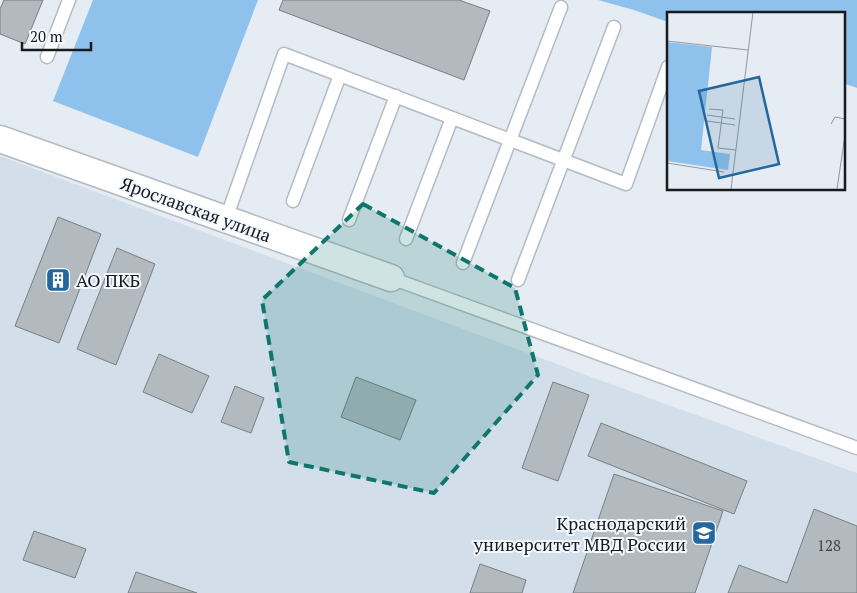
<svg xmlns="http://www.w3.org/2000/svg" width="857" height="593" font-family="'PT Serif',serif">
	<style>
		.built { fill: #d2dfeb }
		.green { fill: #8fc1ed }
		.building { fill: #b2b9bf; stroke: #787f84 }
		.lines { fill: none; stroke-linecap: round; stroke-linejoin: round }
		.service-casing { stroke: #b5bbc1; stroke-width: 15 }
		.minor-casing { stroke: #b5bbc1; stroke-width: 29 }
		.service { stroke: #fff; stroke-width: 12 }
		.minor { stroke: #fff; stroke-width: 26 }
		.marked { fill: #0f766e; fill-opacity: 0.2; stroke: #0f766e; stroke-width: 4; stroke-dasharray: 10 6; stroke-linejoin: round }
		.labels { text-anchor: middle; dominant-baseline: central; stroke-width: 4; stroke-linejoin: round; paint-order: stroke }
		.number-label { font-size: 15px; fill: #3e4246 }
		.street-label { font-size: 18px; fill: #181b1d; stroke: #f4f9ff }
		.poi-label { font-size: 18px; fill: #181b1d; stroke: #f4f9ff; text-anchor: start }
		.inset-road { fill: none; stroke: #93989d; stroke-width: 1 }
		.view { fill: #22689d; fill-opacity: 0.15; stroke: #22689d; stroke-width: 2.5 }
		.inset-edge { fill: none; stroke: #181b1d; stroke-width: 2.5 }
	</style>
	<rect width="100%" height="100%" fill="#e5ecf3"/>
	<path class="built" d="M 0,156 L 605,382 L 857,473 L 857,593 L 0,593 Z"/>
	<g class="green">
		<path d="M 93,0 L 258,0 L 198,157 L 53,101 Z"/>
		<path d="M 598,0 L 857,0 L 857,88 L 843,83 L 843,14 L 668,14 L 668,22 L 634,10 Z"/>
	</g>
	<g class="building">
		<path d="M 4,0 L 43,0 L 25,44 L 0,34 L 0,9 Z"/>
		<path d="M 283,0 L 459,0 L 490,11 L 464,80 L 279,10 Z"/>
		<path d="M 58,217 L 101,234 L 59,343 L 15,326 Z"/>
		<path d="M 117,248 L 155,264 L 116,365 L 77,349 Z"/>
		<path d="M 159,354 L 209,376 L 192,413 L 143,392 Z"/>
		<path d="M 356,377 L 416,400 L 400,440 L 341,417 Z"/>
		<path d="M 553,382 L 589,395 L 558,481 L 522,468 Z"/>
		<path d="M 235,386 L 264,398 L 251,433 L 221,422 Z"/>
		<path d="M 601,423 L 747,481 L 734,514 L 588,456 Z"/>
		<path d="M 614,474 L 723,511 L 695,593 L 573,593 Z"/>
		<path d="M 814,509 L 857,526 L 857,593 L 728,593 L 739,565 L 787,583 Z"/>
		<path d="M 34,531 L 86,549 L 75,578 L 23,560 Z"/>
		<path d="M 480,564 L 526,580 L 522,593 L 470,593 Z"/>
		<path d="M 136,572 L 197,593 L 128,593 Z"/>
	</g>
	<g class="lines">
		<defs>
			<g id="service">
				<path d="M 47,57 L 69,0"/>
				<path d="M 293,201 L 340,75"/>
				<path d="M 226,219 L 284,54 L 626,184 L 668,67"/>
				<path d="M 349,220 L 396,96"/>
				<path d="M 406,239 L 452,118"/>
				<path d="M 463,263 L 561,7"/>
				<path d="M 391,278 L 857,448"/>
				<path d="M 518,280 L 614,27"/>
			</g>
			<path id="minor" d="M 0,139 L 391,278"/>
		</defs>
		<use href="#service" class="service-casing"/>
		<use href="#minor" class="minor-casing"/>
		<use href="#service" class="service"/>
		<use href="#minor" class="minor"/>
	</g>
	<path class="marked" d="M 363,204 L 515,288 L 538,375 L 434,493 L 289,462 L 262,300 Z"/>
	<defs>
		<symbol id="building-square" viewBox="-11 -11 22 22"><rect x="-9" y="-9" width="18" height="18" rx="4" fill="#22689d" stroke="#f4f9ff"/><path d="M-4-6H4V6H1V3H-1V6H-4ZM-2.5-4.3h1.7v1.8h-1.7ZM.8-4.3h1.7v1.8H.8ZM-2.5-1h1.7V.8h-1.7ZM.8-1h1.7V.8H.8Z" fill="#fff"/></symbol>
		<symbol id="university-square" viewBox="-11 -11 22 22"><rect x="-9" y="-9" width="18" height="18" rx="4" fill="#22689d" stroke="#f4f9ff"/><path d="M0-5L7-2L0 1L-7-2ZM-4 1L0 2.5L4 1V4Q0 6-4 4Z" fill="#fff"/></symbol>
	</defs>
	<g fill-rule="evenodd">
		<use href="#building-square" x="44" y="266" width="28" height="28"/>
		<use href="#university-square" x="690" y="519" width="28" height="28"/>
	</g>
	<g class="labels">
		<g class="number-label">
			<text x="829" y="545">128</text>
		</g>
		<g class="street-label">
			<text transform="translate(196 209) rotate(20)">Ярославская улица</text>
		</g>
		<g class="poi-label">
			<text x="76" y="280">АО ПКБ</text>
			<text x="686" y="523" text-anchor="end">Краснодарский<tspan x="686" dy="21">университет МВД России</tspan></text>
		</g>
	</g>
	<g transform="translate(667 12)">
		<rect width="178" height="178" fill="#e5ecf3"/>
		<path d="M 0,30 L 45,35 L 34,138 L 63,142 L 61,158 L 0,149 Z" fill="#8fc1ed"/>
		<path class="inset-road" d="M 0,29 L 81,38M 42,97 L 56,98 L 51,136 L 69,138M 40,103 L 68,107M 40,109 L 68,113M 164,112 L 168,105 L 178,107M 0,151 L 57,160M 64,177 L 86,0M 170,177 L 178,123"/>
		<path class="view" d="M 92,65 L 112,152 L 52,166 L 32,79 Z"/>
		<rect width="178" height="178" class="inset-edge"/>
	</g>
	<path d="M22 42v8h69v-8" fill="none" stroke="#181b1d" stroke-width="2.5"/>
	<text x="30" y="42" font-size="15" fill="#181b1d" stroke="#f4f9ff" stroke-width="4" paint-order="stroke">20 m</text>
</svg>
